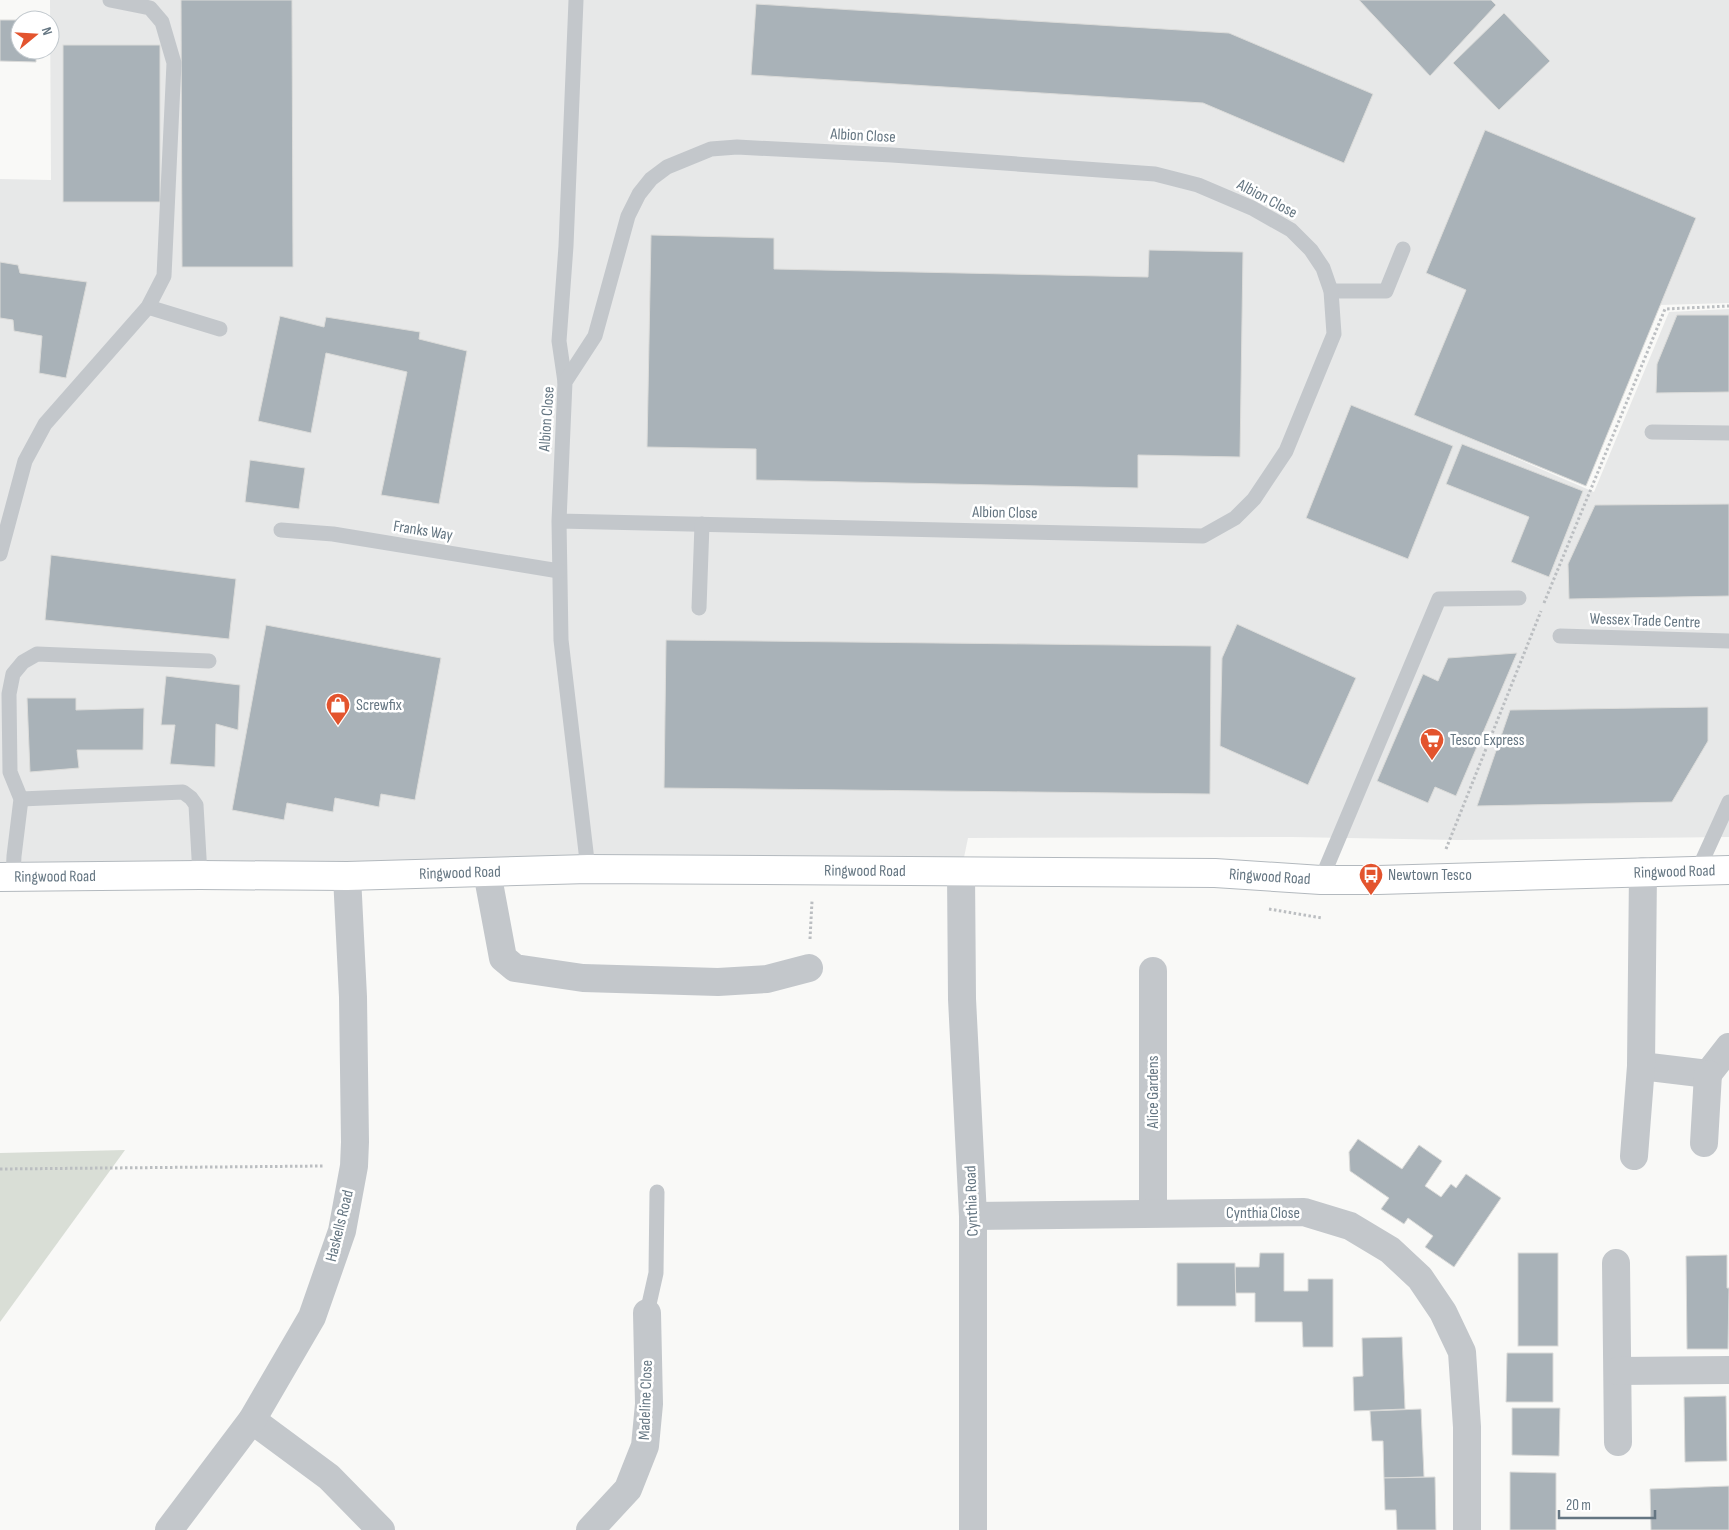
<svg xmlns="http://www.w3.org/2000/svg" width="1729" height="1530" font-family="'Sofia Sans Condensed',sans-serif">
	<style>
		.built { fill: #e7e8e8 }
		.green { fill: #d9ded6 }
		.building { fill: #a9b2b8; stroke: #dbdbd9 }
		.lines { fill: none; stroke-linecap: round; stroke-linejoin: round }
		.secondary-casing { stroke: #b3b9be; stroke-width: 30 }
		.path { stroke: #bbbec1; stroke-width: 3; stroke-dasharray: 2.5 2.5; stroke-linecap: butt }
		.service { stroke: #c3c7cb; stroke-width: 15 }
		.minor { stroke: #c3c7cb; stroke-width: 28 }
		.secondary { stroke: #fff; stroke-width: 28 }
		.labels { text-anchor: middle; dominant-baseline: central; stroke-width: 5; stroke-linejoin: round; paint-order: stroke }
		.street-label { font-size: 16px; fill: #657682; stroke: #fff }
		.poi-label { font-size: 16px; fill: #657682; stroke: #fff; text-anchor: start }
	</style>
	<rect width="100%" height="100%" fill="#f9f9f7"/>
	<path class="built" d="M 50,0 L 1729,0 L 1729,303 L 1660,305 L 1583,480 L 1474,440 L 1594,492 L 1669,312 L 1729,309 L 1729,837 L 1459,840 L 1292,837 L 968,838 L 961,872 L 0,877 L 0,179 L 51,180 Z"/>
	<path class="green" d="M 125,1150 L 0,1322 L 0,1153 Z"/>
	<g class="building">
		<path d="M 181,0 L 292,0 L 293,267 L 182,267 Z"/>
		<path d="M 1359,0 L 1491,0 L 1496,5 L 1430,76 Z"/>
		<path d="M 756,4 L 1229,33 L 1373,94 L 1344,163 L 1203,103 L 751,75 Z"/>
		<path d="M 1504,13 L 1550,61 L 1499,110 L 1453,63 Z"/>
		<path d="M 0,20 L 20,20 L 20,50 L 36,50 L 36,62 L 0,61 Z"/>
		<rect x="63" y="45" width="97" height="157"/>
		<path d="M 1485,130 L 1696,218 L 1586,486 L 1414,415 L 1466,290 L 1426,273 Z"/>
		<path d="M 651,235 L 774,238 L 774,269 L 1148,277 L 1149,250 L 1243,252 L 1240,457 L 1138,455 L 1138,488 L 756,480 L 756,449 L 647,447 Z"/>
		<path d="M 0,262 L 18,265 L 20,273 L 87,282 L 66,378 L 39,373 L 42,336 L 14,331 L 13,320 L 0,318 Z"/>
		<path d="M 1677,315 L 1729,315 L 1729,392 L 1656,393 L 1657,364 Z"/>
		<path d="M 280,316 L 324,327 L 326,317 L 420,332 L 419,339 L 467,351 L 439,504 L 381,495 L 407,372 L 326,353 L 311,433 L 258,421 Z"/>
		<path d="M 1351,405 L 1453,446 L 1408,559 L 1306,518 Z"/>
		<path d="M 1462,444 L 1583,491 L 1549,577 L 1511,562 L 1529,517 L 1446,484 Z"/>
		<path d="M 250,460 L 305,468 L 299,509 L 245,502 Z"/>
		<path d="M 1729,504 L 1729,596 L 1569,599 L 1568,564 L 1595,505 Z"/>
		<path d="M 51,555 L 236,579 L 229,639 L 45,620 Z"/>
		<path d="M 1237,624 L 1356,678 L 1308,785 L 1220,746 L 1222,658 Z"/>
		<path d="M 266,625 L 441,658 L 415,800 L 381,794 L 379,807 L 335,798 L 333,812 L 287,803 L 284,820 L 232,810 Z"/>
		<path d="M 666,640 L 1211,646 L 1210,794 L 664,788 Z"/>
		<path d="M 1517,653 L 1456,796 L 1435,787 L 1428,803 L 1377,781 L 1423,674 L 1438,681 L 1448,658 Z"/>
		<path d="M 166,676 L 240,685 L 238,730 L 216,724 L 215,767 L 170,764 L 175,725 L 161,725 Z"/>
		<path d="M 27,698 L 76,698 L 76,710 L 144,708 L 143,750 L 77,750 L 79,768 L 30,772 Z"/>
		<path d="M 1708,707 L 1708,741 L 1672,802 L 1477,806 L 1510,710 Z"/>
		<path d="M 1358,1139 L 1402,1169 L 1419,1145 L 1442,1161 L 1425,1186 L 1441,1197 L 1451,1184 L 1456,1188 L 1466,1174 L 1501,1198 L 1454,1267 L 1425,1247 L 1433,1236 L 1408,1218 L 1404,1224 L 1381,1209 L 1389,1198 L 1350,1171 L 1349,1152 Z"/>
		<path d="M 1260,1253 L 1284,1253 L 1284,1291 L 1308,1291 L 1308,1279 L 1333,1279 L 1333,1347 L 1303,1347 L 1302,1322 L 1255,1322 L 1255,1293 L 1235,1293 L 1235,1267 L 1259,1267 Z"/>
		<rect x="1518" y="1253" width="40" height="93"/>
		<path d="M 1727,1255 L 1727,1288 L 1729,1288 L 1728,1349 L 1687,1349 L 1686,1256 Z"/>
		<path d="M 1177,1263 L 1235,1263 L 1236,1306 L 1177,1306 Z"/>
		<path d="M 1402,1337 L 1405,1409 L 1354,1411 L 1353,1377 L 1363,1376 L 1362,1338 Z"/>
		<path d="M 1507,1353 L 1553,1353 L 1553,1402 L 1506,1402 Z"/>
		<path d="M 1726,1396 L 1727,1461 L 1685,1462 L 1684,1397 Z"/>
		<path d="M 1512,1408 L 1560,1408 L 1559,1456 L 1512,1455 Z"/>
		<path d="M 1421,1409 L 1424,1477 L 1384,1478 L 1383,1441 L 1372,1441 L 1370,1411 Z"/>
		<path d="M 1510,1472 L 1556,1473 L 1556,1530 L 1510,1530 Z"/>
		<path d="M 1435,1477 L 1436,1530 L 1397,1530 L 1396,1510 L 1385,1510 L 1384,1478 Z"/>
		<path d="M 1729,1486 L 1729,1530 L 1651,1530 L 1650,1489 Z"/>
	</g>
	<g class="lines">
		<defs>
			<g id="secondary">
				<path id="s1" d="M 0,877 L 200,875 L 347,876 L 588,869 L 1215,873 L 1321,880 L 1378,880 L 1729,870"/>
			</g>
		</defs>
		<use href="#secondary" class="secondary-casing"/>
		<g class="path">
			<path d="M 1544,603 L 1665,309 L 1729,306"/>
			<path d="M 1446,849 L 1541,611"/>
			<path d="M 1269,909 L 1322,918"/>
			<path d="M 810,939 L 812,901"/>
			<path d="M 0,1169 L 323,1166"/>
		</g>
		<g class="service">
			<path d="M 1331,291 L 1386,291 L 1403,249"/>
			<path d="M 148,307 L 220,329"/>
			<path d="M 565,382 L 559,341 L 566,246 L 576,0"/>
			<path d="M 1652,432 L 1729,433"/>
			<path d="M 559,521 L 565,382 L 595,336 L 628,216 L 639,194 L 651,179 L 667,167 L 711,149 L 737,147 L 892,155 L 1155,174 L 1198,185 L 1252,208 L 1291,230 L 1311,250 L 1323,268 L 1331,291 L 1334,334 L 1286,451 L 1254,499 L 1235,518 L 1203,536 L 559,521 L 561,640 L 588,869"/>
			<path d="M 281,530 L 333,534 L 559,571"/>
			<path d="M 0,554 L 25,461 L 45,424 L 148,307 L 164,276 L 174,63 L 162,22 L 150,8 L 110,0"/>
			<path d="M 699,608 L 702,524"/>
			<path d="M 1560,636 L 1729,641"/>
			<path d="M 21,799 L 183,792 L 191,798 L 196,805 L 200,875"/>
			<path d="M 1698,870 L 1729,802"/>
			<path d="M 13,877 L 14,856 L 21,799 L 10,772 L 9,694 L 13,674 L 23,662 L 37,654 L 209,661"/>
			<path d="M 1321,880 L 1439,599 L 1519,598"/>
			<path d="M 647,1313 L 656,1273 L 657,1192"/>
		</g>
		<g class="minor">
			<path d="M 487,872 L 503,958 L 515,968 L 583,978 L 718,982 L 767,979 L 809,968"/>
			<path d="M 961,872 L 962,999 L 973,1216 L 973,1530"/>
			<path d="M 1153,971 L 1153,1213"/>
			<path d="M 1641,1066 L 1708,1074 L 1729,1047"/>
			<path d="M 1704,1143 L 1708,1074"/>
			<path d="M 1634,1156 L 1641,1066 L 1643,871"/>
			<path d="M 973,1216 L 1304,1212 L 1350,1226 L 1390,1250 L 1420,1278 L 1443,1312 L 1462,1352 L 1467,1427 L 1467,1530"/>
			<path d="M 1616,1263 L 1618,1442"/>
			<path d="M 1618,1371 L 1729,1370"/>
			<path d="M 252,1420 L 329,1477 L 381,1530"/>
			<path d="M 169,1530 L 252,1420 L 312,1317 L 342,1231 L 354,1166 L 355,1142 L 353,997 L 347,876"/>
			<path d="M 590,1530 L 628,1489 L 645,1446 L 649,1404 L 647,1313"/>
		</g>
		<use href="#secondary" class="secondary"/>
	</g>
	<defs>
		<symbol id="shop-pin" viewBox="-11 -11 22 30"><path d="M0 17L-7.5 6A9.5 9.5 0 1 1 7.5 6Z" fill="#e3542e" stroke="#fff"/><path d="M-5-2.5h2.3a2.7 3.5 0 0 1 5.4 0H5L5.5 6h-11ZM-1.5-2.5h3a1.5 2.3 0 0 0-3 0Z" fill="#fff"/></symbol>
		<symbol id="supermarket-pin" viewBox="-11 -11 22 30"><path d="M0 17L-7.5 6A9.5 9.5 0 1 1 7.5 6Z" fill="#e3542e" stroke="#fff"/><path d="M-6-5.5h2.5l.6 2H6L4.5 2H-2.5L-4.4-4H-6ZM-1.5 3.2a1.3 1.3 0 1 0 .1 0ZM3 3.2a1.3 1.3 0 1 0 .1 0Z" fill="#fff"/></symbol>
		<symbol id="bus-pin" viewBox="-11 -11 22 30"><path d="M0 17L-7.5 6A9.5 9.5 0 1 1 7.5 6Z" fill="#e3542e" stroke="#fff"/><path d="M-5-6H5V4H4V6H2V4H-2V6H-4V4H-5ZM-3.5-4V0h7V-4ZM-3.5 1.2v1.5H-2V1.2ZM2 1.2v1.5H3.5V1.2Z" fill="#fff"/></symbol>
	</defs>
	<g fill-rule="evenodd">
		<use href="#shop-pin" x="324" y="691" width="28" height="38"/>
		<use href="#supermarket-pin" x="1418" y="726" width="28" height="38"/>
		<use href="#bus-pin" x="1357" y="861" width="28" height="38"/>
	</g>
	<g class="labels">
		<g class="street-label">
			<text transform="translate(863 136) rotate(3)">Albion Close</text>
			<text transform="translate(1267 199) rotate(28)">Albion Close</text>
			<text transform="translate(547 419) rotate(-86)">Albion Close</text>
			<text transform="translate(1005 513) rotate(1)">Albion Close</text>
			<text transform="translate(423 531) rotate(9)">Franks Way</text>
			<text transform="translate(1645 621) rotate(2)">Wessex Trade Centre</text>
			<text stroke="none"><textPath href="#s1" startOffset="865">Ringwood Road</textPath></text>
			<text stroke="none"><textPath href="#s1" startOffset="1675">Ringwood Road</textPath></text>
			<text stroke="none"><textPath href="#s1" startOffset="460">Ringwood Road</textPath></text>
			<text stroke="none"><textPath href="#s1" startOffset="55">Ringwood Road</textPath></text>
			<text stroke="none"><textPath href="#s1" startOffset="1270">Ringwood Road</textPath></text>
			<text transform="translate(1153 1092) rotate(-90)">Alice Gardens</text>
			<text transform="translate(972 1201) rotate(-92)">Cynthia Road</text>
			<text x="1263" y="1213">Cynthia Close</text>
			<text transform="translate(340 1226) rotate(-76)">Haskells Road</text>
			<text transform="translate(646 1400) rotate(-88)">Madeline Close</text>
		</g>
		<g class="poi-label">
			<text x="356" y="705">Screwfix</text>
			<text x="1450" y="740">Tesco Express</text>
			<text x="1388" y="875">Newtown Tesco</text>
		</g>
	</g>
	<g transform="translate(35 35) rotate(72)"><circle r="24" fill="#ffffff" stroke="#c1c8cd"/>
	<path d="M0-4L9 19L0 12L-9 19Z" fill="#e3542e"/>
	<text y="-8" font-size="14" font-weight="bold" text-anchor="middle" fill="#657682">N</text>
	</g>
	<path d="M1559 1510v8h96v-8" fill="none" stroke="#657682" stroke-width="2.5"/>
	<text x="1566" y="1510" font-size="15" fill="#657682" stroke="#ffffff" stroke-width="4" paint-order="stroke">20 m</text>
</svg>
